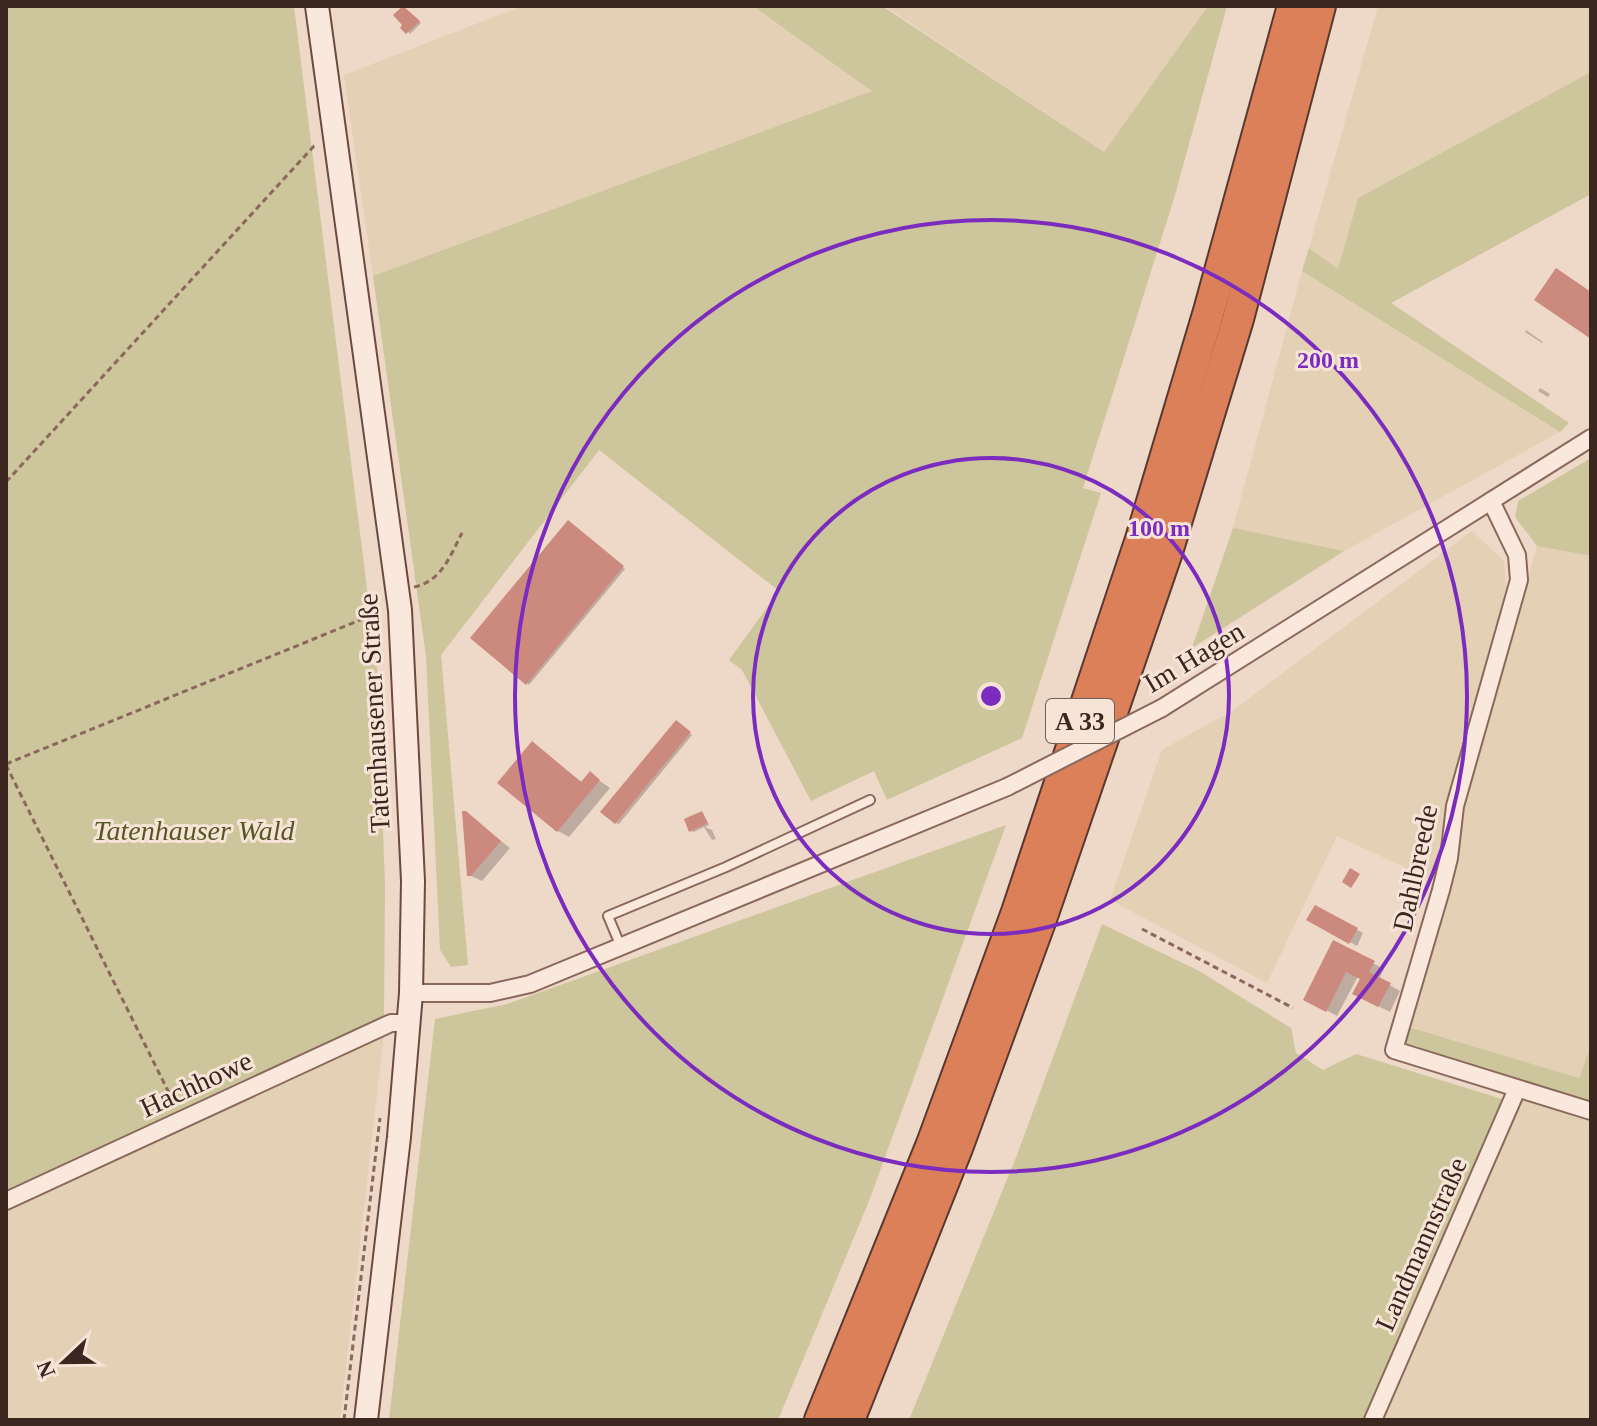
<svg xmlns="http://www.w3.org/2000/svg" width="1597" height="1426" font-family="Georgia,serif">
<rect width="100%" height="100%" fill="#eed8c8"/>
<g fill="#e4d0b5">
<path d="M522,6H753L873,91L373,276L344,75Z"/>
<path d="M885,6H1208L1104,152Z"/>
<path d="M1378,6H1585L1591,11V72L1358,198L1338,269L1309,248Z"/>
<path d="M1302,271L1560,432L1344,551L1233,528Z"/>
<path d="M1472,531L1504,561L1506,588L1447,806L1437,882L1337,836L1267,983L1110,900L1162,750L1232,711Z"/>
<path d="M1537,546L1591,556V1045L1579,1078L1408,1026L1461,806Z"/>
<path d="M384,1032L340,1420H6V1210Z"/>
<path d="M1520,1098L1591,1119V1420H1380Z"/>
</g>
<g fill="#cdc59b">
<path d="M6,6H294L377,669L385,885L384,1018L6,1190Z"/>
<path d="M753,6H882L1104,152L1208,6H1227L1175,195L1083,488L1101,493L1022,738L887,800L874,771L811,801L742,670L729,660L779,591L599,450L441,655L468,965L451,967L440,950L426,656L373,276L872,91Z"/>
<path d="M1591,72V194L1391,303L1569,423L1560,432L1302,271L1309,248L1338,269L1358,198Z"/>
<path d="M1591,458V556L1537,546L1515,517L1518,501Z"/>
<path d="M1233,528L1344,551L1192,648Z"/>
<path d="M1006,825L869,1201L778,1420H389L435,1019L507,1004Z"/>
<path d="M1102,924L1199,971L1291,1028L1296,1053L1323,1070L1356,1054L1502,1099L1364,1420H909L1017,1155Z"/>
<path d="M1409,1027L1579,1078L1591,1045V1104L1406,1043Z"/>
</g>
<g fill="#0003">
<path d="M404,7L421,23L410,34L396,16Z"/>
<path d="M1526,330L1543,342L1542,343L1525,332Z"/>
<path d="M1540,388L1550,394L1548,397L1538,391Z"/>
<path d="M571,524L625,569L529,685L527,683Z"/>
<path d="M677,723L692,735L619,824L616,823Z"/>
<path d="M532,744L583,783L590,774L610,788L569,837L558,831Z"/>
<path d="M465,813L510,848L482,881L469,875Z"/>
<path d="M702,813L709,825L705,827L712,830L716,839L712,840L704,827L694,832L691,831Z"/>
<path d="M1315,907L1363,933L1357,946L1309,920Z"/>
<path d="M1334,943L1384,969L1379,979L1400,991L1390,1012L1366,1000L1362,979L1358,976L1337,1016L1306,999Z"/>
</g>
<g fill="#cc897e">
<path d="M403,6L420,21L406,34L400,28L402,25L393,15Z"/>
<path d="M1556,268L1591,292V339L1534,300Z"/>
<path d="M568,520L624,566L526,685L470,638Z"/>
<path d="M676,720L691,732L615,824L600,812Z"/>
<path d="M532,741L581,782L590,771L600,780L557,832L497,783Z"/>
<path d="M462,811H466L501,841L471,876H467Z"/>
<path d="M702,811L708,823L689,832L684,819Z"/>
<path d="M1350,868L1360,874L1351,888L1342,882Z"/>
<path d="M1315,905L1358,928L1349,944L1306,920Z"/>
<path d="M1333,940L1375,961L1369,972L1391,983L1378,1007L1352,994L1360,979L1346,972L1326,1012L1303,1000Z"/>
</g>
<g fill="none" stroke-linecap="round" stroke-linejoin="round">
<defs>
<path id="lane" d="M621,947L608,916L726,867L870,800"/>
<g id="street">
<path d="M1491,501L1517,555L1519,580L1455,806L1449,858L1441,890L1394,1050L1591,1111"/>
<path d="M1162,708L1591,438"/>
<path d="M411,993H490L530,984L1007,787"/>
<path d="M6,1201L391,1023H409"/>
<path d="M1373,1420L1517,1089"/>
</g>
<path id="secondary" d="M317,6L400,610L413,881L411,993L399,1137L366,1420"/>
<g id="highway">
<path d="M820,1420L932,1144L1017,912L1141,539L1209,311L1293,6"/>
<path d="M849,1420L957,1148L1041,919L1167,552L1238,319L1320,6"/>
</g>
</defs>
<use href="#lane" stroke="#8a685c" stroke-width="12"/>
<use href="#street" stroke="#8a685c" stroke-width="20"/>
<use href="#secondary" stroke="#6c4a40" stroke-width="26"/>
<use href="#highway" stroke="#593830" stroke-width="34"/>
<g stroke="#8a685c" stroke-width="3" stroke-dasharray="6 4" stroke-linecap="butt">
<path d="M6,482L314,146L318,145"/>
<path d="M414,587C442,581 450,556 462,533"/>
<path d="M6,764L380,612"/>
<path d="M6,765L175,1105"/>
<path d="M1142,929L1293,1008"/>
<path d="M344,1420L380,1118"/>
</g>
<use href="#lane" stroke="#f9e8db" stroke-width="8"/>
<use href="#street" stroke="#f9e8db" stroke-width="16"/>
<use href="#secondary" stroke="#f9e8db" stroke-width="22"/>
<use href="#highway" stroke="#dc805a" stroke-width="30"/>
<defs>
<path id="street-bridge" d="M1007,787L1162,708"/>
</defs>
<use href="#street-bridge" stroke="#8a685c" stroke-width="20" stroke-linecap="butt"/>
<use href="#street-bridge" stroke="#f9e8db" stroke-width="16"/>
</g>
<g fill="none" stroke="#7b2cbf" stroke-width="4">
<circle cx="991" cy="696" r="238"/>
<circle cx="991" cy="696" r="476"/>
</g>
<g text-anchor="middle" dominant-baseline="central" stroke-width="6" stroke-linejoin="round" paint-order="stroke">
<rect fill="#f6e5d7" stroke="#735f57" stroke-width="2" x="1046" y="699" width="68" height="44" rx="6"/>
<g font-size="26" font-weight="bold" fill="#3b2620">
<text x="1080" y="721">A 33</text>
</g>
<g font-size="28" fill="#3b2620" stroke="#f6e5d7">
<text transform="translate(1194 657) rotate(-31)">Im Hagen</text>
<text transform="translate(374 713) rotate(-93)">Tatenhausener Straße</text>
<text transform="translate(1415 868) rotate(-78)">Dahlbreede</text>
<text transform="translate(196 1084) rotate(-25)">Hachhowe</text>
<text transform="translate(1421 1244) rotate(-66)">Landmannstraße</text>
</g>
<g font-size="28" font-style="italic" fill="#575627" stroke="#f6e5d7">
<text x="194" y="830">Tatenhauser Wald</text>
</g>
</g>
<circle cx="991" cy="696" r="12" fill="#7b2cbf" stroke="#f6e5d7" stroke-width="4"/>
<g font-size="24" text-anchor="middle" font-weight="bold" fill="#7b2cbf" stroke="#f6e5d7" stroke-width="6" stroke-linejoin="round" paint-order="stroke">
<text x="1328" y="368">200 m</text>
<text x="1159" y="536">100 m</text>
</g>
<rect width="1597" height="1426" fill="none" stroke="#3b2620" stroke-width="16"/>
<g transform="translate(64 1362) rotate(248)" stroke="#f6e5d7" stroke-width="6" paint-order="stroke">
<path d="M0-6L14 30L0 20L-14 30Z" fill="#3b2620"/>
<text y="-12" font-size="22" font-weight="bold" text-anchor="middle" fill="#3b2620">N</text>
</g>
</svg>
